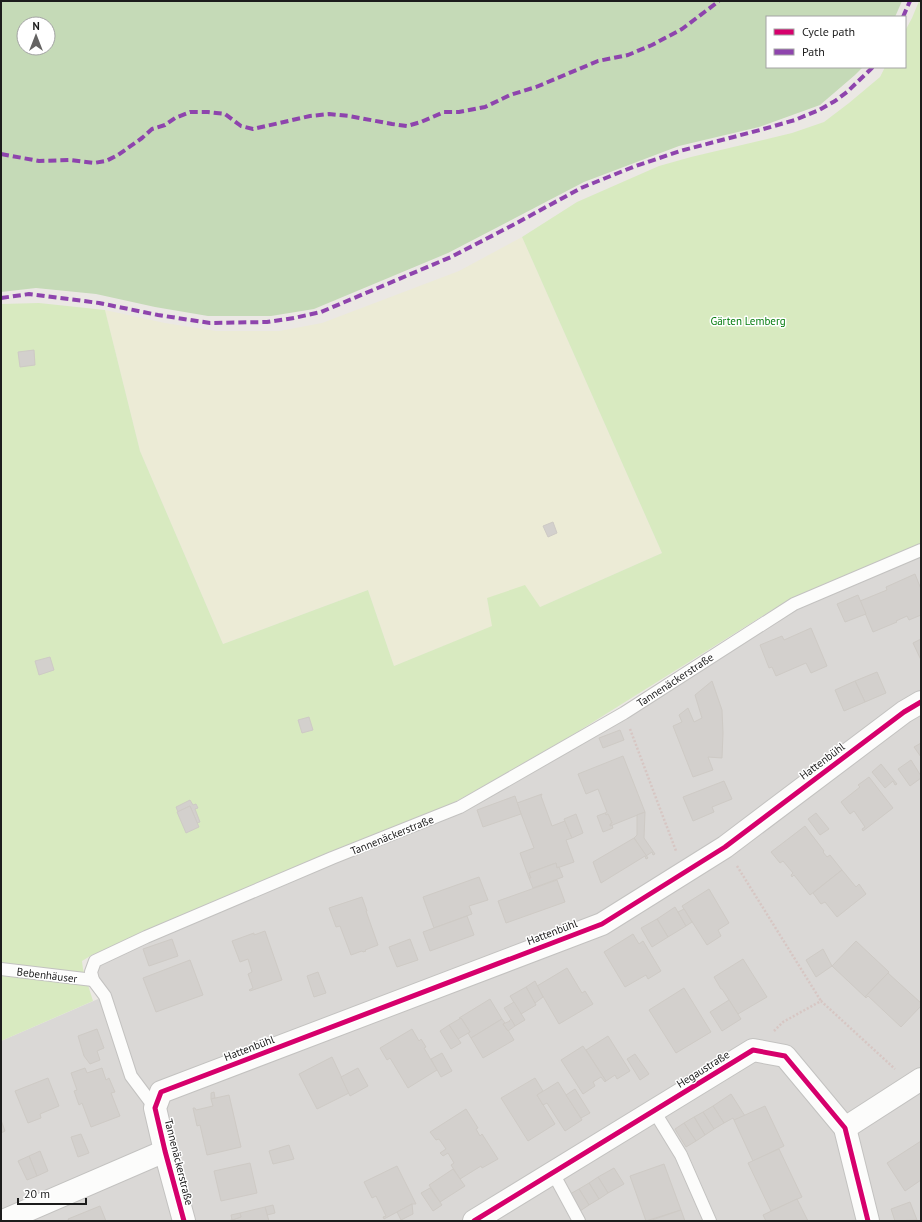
<svg xmlns="http://www.w3.org/2000/svg" width="922" height="1222" font-family="'PT Sans',sans-serif">
<rect width="100%" height="100%" fill="#ebe8e4"/>
<path fill="#dad8d6" d="M921,550V1221H1V1041L105,996L93,980L95,961L460,807L794,604Z"/>
<path fill="#ecebd6" d="M522,237L662,553L540,607L487,599L493,626L394,666L368,590L223,644L140,451L105,310L165,323L216,331H279L322,323L459,271Z"/>
<path fill="#d8eac0" d="M919,1H921V544L824,584L772,610L574,734L475,791L429,816L345,849L92,955L82,961L83,969L93,1001L1,1041V304L39,303L105,310L140,451L223,644L368,590L394,666L492,626L487,598L525,585L540,607L662,553L522,237L577,202L659,166L691,157L792,133L824,122L849,103L880,77L885,67H905V31L912,18Z"/>
<path fill="#c5dab7" fill-rule="evenodd" d="M1,1H902L895,17H767V67H863L855,75L820,105L759,127L679,146L584,182L448,253L314,309L271,316H208L155,307L96,294L36,288L1,292ZM24,24H48V48H24Z"/>
<g fill="#d3d0cd" stroke="#cecac5">
<path d="M34,350L35,365L20,367L18,352Z"/>
<path d="M553,522L557,533L548,537L543,526Z"/>
<path d="M915,574L921,589V615L909,620L907,616L896,621L897,622L873,632L860,601L887,590L886,587Z"/>
<path d="M858,595L866,614L845,622L837,604Z"/>
<path d="M811,628L827,666L811,673L806,663L776,676L772,667L769,668L760,645L782,636L784,640Z"/>
<path d="M921,639V660L913,643Z"/>
<path d="M50,657L54,670L39,675L35,661Z"/>
<path d="M877,672L886,693L865,702L855,681Z"/>
<path d="M712,681L722,710L723,733L722,758L708,757L713,770L693,777L673,726L682,722L679,715L688,708L694,722L702,718L695,695Z"/>
<path d="M855,681L865,702L844,711L835,690Z"/>
<path d="M309,717L313,730L302,733L298,720Z"/>
<path d="M620,730L624,740L603,748L599,738Z"/>
<path d="M921,743V757L914,747Z"/>
<path d="M623,756L645,812L610,826V824L612,823L608,814L606,815L605,813L607,812L598,789L586,794L578,774Z"/>
<path d="M911,760L921,776V778L910,786L898,769Z"/>
<path d="M881,764L897,784L895,785L893,781L885,788L872,772Z"/>
<path d="M869,777L893,808L863,831L862,829L865,827L854,811L850,814L841,802L860,787L858,785Z"/>
<path d="M724,781L732,799L712,807L714,812L693,821L683,797Z"/>
<path d="M542,794L541,796L552,826L565,821L572,838L566,840L574,862L557,868L556,863L529,873L531,878H529L520,853L534,848L517,803Z"/>
<path d="M515,796L521,814L483,827L477,810Z"/>
<path d="M190,800L193,805L196,804L198,808L195,809L200,822L197,823L190,806L178,812L176,807Z"/>
<path d="M190,806L199,827L186,833L177,812Z"/>
<path d="M645,812L644,838L655,854L653,855L652,852L646,856L634,838L637,835V815Z"/>
<path d="M605,813L606,815L608,814L612,823L610,824V826L612,825L613,828L603,832L597,816Z"/>
<path d="M816,813L829,829L820,835L808,819Z"/>
<path d="M576,814L583,833L572,838L564,819Z"/>
<path d="M805,826L824,851L823,852L827,857L830,855L842,870L810,895L794,875L792,877L791,875L793,873L783,861L780,863L771,852Z"/>
<path d="M634,838L648,858L646,859L645,856L601,883L593,862Z"/>
<path d="M556,863L557,868L559,867L563,877L533,888L529,878H531L529,873Z"/>
<path d="M842,870L856,887L859,884L866,894L837,917L825,902L821,904L813,893Z"/>
<path d="M479,877L488,900L469,906L472,914L434,928L423,897Z"/>
<path d="M557,880L565,902L506,923L498,901Z"/>
<path d="M709,889L729,923L718,930L721,936L707,945L682,906Z"/>
<path d="M362,897L367,911H366L378,945L365,950L366,951L363,952L362,951L351,955L340,926L336,927L329,908Z"/>
<path d="M675,907L686,926L668,937L657,919Z"/>
<path d="M684,909L692,922L686,926L678,912Z"/>
<path d="M467,916L474,935L430,951L423,932Z"/>
<path d="M657,919L668,937L652,947L641,928Z"/>
<path d="M265,931L282,980L250,991L249,990L253,988L248,974L252,972L248,959L240,962L232,941L254,933V935Z"/>
<path d="M633,934L639,944L643,941L661,971L648,979L646,975L625,987L604,952Z"/>
<path d="M172,939L178,956L149,966L143,949Z"/>
<path d="M410,939L418,960L397,967L389,947Z"/>
<path d="M856,941L889,972L865,997L832,966Z"/>
<path d="M823,949L832,966L816,977L806,960Z"/>
<path d="M743,959L767,997L738,1014L722,989H721L714,977Z"/>
<path d="M190,960L203,995L156,1012L143,978Z"/>
<path d="M567,968L582,993L585,991L593,1004L559,1024L537,986Z"/>
<path d="M318,972L326,993L314,997L307,976Z"/>
<path d="M888,973L921,1003V1006L901,1027L868,996L866,998L865,997Z"/>
<path d="M535,981L543,997L535,1003L526,987Z"/>
<path d="M526,987L536,1005L521,1014L510,996Z"/>
<path d="M684,988L711,1032L676,1053L649,1010Z"/>
<path d="M490,999L502,1019L471,1038L468,1033L470,1032L461,1018L460,1019L459,1018Z"/>
<path d="M729,1000L741,1019L722,1031L710,1012Z"/>
<path d="M514,1002L525,1020L515,1026L504,1008Z"/>
<path d="M461,1018L470,1032L458,1039L449,1025Z"/>
<path d="M502,1019L505,1023L503,1024L508,1031V1030L514,1040L483,1058L471,1038Z"/>
<path d="M511,1019L515,1026L508,1031L503,1024L510,1021H509Z"/>
<path d="M449,1025L461,1043L451,1049L440,1031Z"/>
<path d="M97,1029L104,1048L97,1051L100,1060L90,1064L84,1056L78,1036Z"/>
<path d="M412,1029L419,1041L421,1039L426,1047L424,1048L437,1070L408,1088L390,1058L387,1060L380,1048Z"/>
<path d="M608,1036L630,1071L617,1079L615,1075L606,1081L586,1050Z"/>
<path d="M583,1046L606,1081L605,1082L601,1077L593,1082L595,1086L583,1094L561,1060Z"/>
<path d="M442,1053L452,1071L441,1077L431,1059Z"/>
<path d="M635,1054L649,1074L640,1080L627,1059Z"/>
<path d="M332,1057L349,1093L317,1109L299,1074Z"/>
<path d="M85,1068L87,1073L102,1068L106,1080L109,1078L115,1092L111,1093L120,1116L91,1127L82,1103L79,1105L74,1091L77,1090L71,1073Z"/>
<path d="M358,1068L368,1086L350,1096L341,1077Z"/>
<path d="M48,1078L59,1106L40,1114L41,1118L28,1123L15,1091Z"/>
<path d="M535,1078L543,1091L537,1095L555,1124L528,1141L501,1098Z"/>
<path d="M558,1082L582,1120L565,1131L547,1103L543,1105L537,1095Z"/>
<path d="M575,1089L590,1113L581,1118L566,1095Z"/>
<path d="M214,1092L215,1098L211,1099V1093Z"/>
<path d="M731,1094L745,1116L734,1120L733,1118L724,1123L713,1106Z"/>
<path d="M229,1095L241,1147L207,1155L200,1125L197,1126L193,1108H195L196,1110L213,1106L211,1099Z"/>
<path d="M713,1106L724,1123L714,1129L703,1112Z"/>
<path d="M765,1106L784,1146L753,1161L734,1120Z"/>
<path d="M466,1109L478,1128L476,1129L480,1136L482,1134L498,1159L482,1168L481,1166L460,1179L451,1165L454,1163L448,1153L443,1156L440,1153L446,1149L439,1139L436,1140L430,1132Z"/>
<path d="M703,1112L714,1129L705,1135L694,1117Z"/>
<path d="M694,1117L705,1135L696,1141L684,1123Z"/>
<path d="M1,1120L5,1131L1,1133Z"/>
<path d="M684,1123L696,1141L686,1147L675,1129Z"/>
<path d="M81,1134L89,1153L78,1157L71,1137Z"/>
<path d="M921,1141V1180L905,1191L887,1163Z"/>
<path d="M289,1145L294,1159L273,1164L269,1151Z"/>
<path d="M779,1149L802,1197L771,1211L748,1163Z"/>
<path d="M40,1151L48,1171L37,1176L29,1156Z"/>
<path d="M29,1156L37,1176L27,1180L18,1161Z"/>
<path d="M250,1163L257,1193L221,1201L214,1171Z"/>
<path d="M664,1164L681,1210L646,1221L630,1176Z"/>
<path d="M397,1166L416,1204H412L384,1219L383,1217L386,1216L376,1196L372,1198L364,1182Z"/>
<path d="M614,1168L624,1184L608,1193L598,1177Z"/>
<path d="M453,1169L465,1186L440,1202L429,1185Z"/>
<path d="M598,1177L608,1193L599,1199L589,1183Z"/>
<path d="M589,1183L599,1199L589,1205L579,1189Z"/>
<path d="M430,1188L442,1205L433,1211L421,1193Z"/>
<path d="M579,1189L589,1205L580,1211L570,1194Z"/>
<path d="M797,1199L808,1221H766L763,1215Z"/>
<path d="M910,1202L917,1220L895,1221L891,1209Z"/>
<path d="M412,1204L413,1214L401,1220L397,1212Z"/>
<path d="M273,1205L275,1213L267,1215L265,1207Z"/>
<path d="M100,1206L106,1221H69L68,1219Z"/>
<path d="M265,1207L269,1221H228L241,1217L240,1213Z"/>
<path d="M681,1210L685,1221H649Z"/>
<path d="M240,1213L241,1217L232,1220L231,1215Z"/>
</g>
<g fill="none" stroke-linecap="round" stroke-linejoin="round">
<defs>
<g id="service">
<path d="M1,969L93,980"/>
<path d="M155,1108L131,1076L105,996L93,980L91,972L95,961L146,937L332,858L460,807L624,713L794,604L921,550"/>
<path d="M654,1111L681,1155L710,1221"/>
<path d="M553,1173L579,1221"/>
</g>
<g id="minor">
<path d="M845,1128L921,1079"/>
<path d="M3,1221L165,1151"/>
<path d="M184,1221L165,1151L155,1108L161,1092L602,924L725,847L904,712L921,702"/>
<path d="M474,1221L753,1050L785,1056L845,1128L868,1221"/>
</g>
</defs>
<use href="#service" stroke="#c3c2c0" stroke-width="14"/>
<use href="#minor" stroke="#c3c2c0" stroke-width="24"/>
<g stroke="#d7c6c3" stroke-width="2.5" stroke-dasharray="2 2" stroke-linecap="butt">
<path d="M630,729L676,851"/>
<path d="M737,866L821,1001"/>
<path d="M774,1031L783,1022L821,1001L895,1069"/>
</g>
<use href="#service" stroke="#fcfcfb" stroke-width="12"/>
<use href="#minor" stroke="#fcfcfb" stroke-width="22"/>
<g stroke="#8e44ad" stroke-width="4" stroke-dasharray="8 4" stroke-linecap="butt">
<path d="M903,17L910,1"/>
<path d="M1,154L39,161L70,160L94,163L106,161L118,155L142,138L152,129L165,125L175,118L190,112H208L225,114L241,126L253,129L310,116L329,114L349,116L392,124L407,126L421,122L444,112H459L485,107L510,95L536,87L598,61L628,55L652,45L682,29L719,1"/>
<path d="M1,298L29,294L99,303L158,315L210,323L267,322L294,318L321,312L451,257L513,225L581,188L633,167L680,151L760,130L795,120L819,110L835,101L847,92L873,67"/>
</g>
<defs>
<g id="cycleway">
<path d="M184,1221L165,1151L155,1108L161,1092L602,924L725,847L904,712L921,702"/>
<path d="M474,1221L753,1050L785,1056L845,1128L868,1221"/>
</g>
</defs>
<use href="#cycleway" stroke="#fff" stroke-width="8"/>
<use href="#cycleway" stroke="#d6006c" stroke-width="5"/>
</g>
<g text-anchor="middle" dominant-baseline="central" stroke-width="3" stroke-linejoin="round" paint-order="stroke">
<g font-size="11" fill="#067d0f" stroke="#fff">
<text x="748" y="321">Gärten Lemberg</text>
</g>
<g font-size="11" fill="#1c1c1c" stroke="#fff">
<text transform="translate(675 680) rotate(-33)">Tannenäckerstraße</text>
<text transform="translate(822 761) rotate(-37)">Hattenbühl</text>
<text transform="translate(392 835) rotate(-22)">Tannenäckerstraße</text>
<text transform="translate(552 932) rotate(-21)">Hattenbühl</text>
<text transform="translate(47 975) rotate(7)">Bebenhäuser</text>
<text transform="translate(249 1048) rotate(-21)">Hattenbühl</text>
<text transform="translate(703 1069) rotate(-32)">Hegaustraße</text>
<text transform="translate(179 1162) rotate(76)">Tannenäckerstraße</text>
</g>
</g>
<rect width="922" height="1222" fill="none" stroke="#1c1c1c" stroke-width="4"/>
<rect x="766" y="16" width="140" height="52" fill="#ffffff" stroke="#a4a4a4"/>
<rect x="774" y="29" width="20" height="6" fill="#d6006c" stroke="#a4a4a4"/>
<text x="802" y="36" font-size="12" fill="#1c1c1c">Cycle path</text>
<rect x="774" y="49" width="20" height="6" fill="#8e44ad" stroke="#a4a4a4"/>
<text x="802" y="56" font-size="12" fill="#1c1c1c">Path</text>
<g transform="translate(36 36)"><circle r="19" fill="#ffffff" stroke="#a4a4a4"/>
<path d="M0-3L7 15L0 10L-7 15Z" fill="#646362"/>
<text y="-6" font-size="11" font-weight="bold" text-anchor="middle" fill="#1c1c1c">N</text>
</g>
<path d="M18 1198v6h68v-6" fill="none" stroke="#1c1c1c" stroke-width="2"/>
<text x="24" y="1198" font-size="12" fill="#1c1c1c" stroke="#ffffff" stroke-width="3" paint-order="stroke">20 m</text>
</svg>
